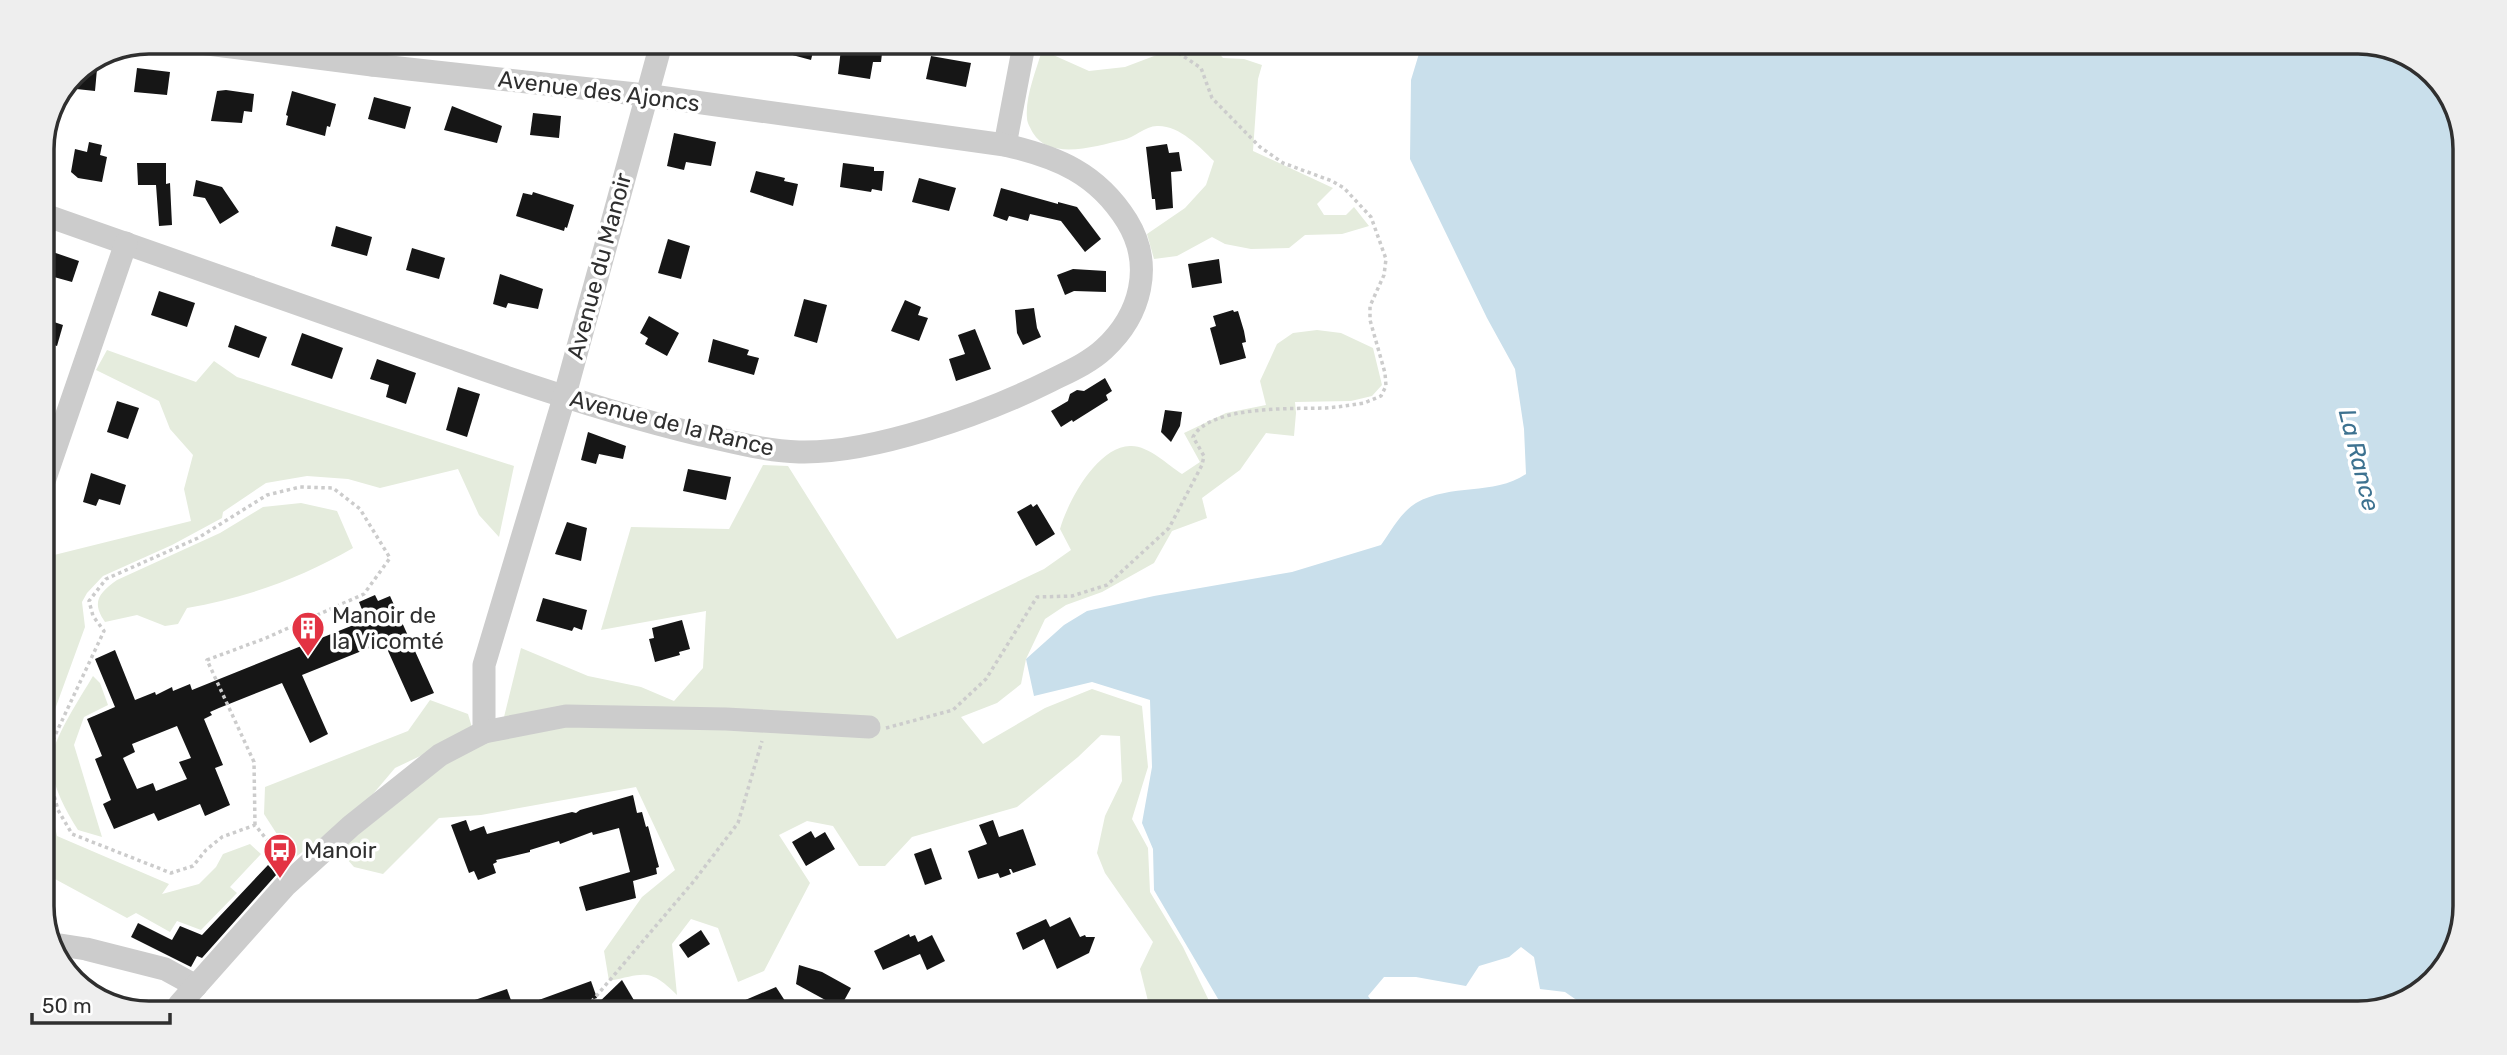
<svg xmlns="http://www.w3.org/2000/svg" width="2507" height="1055" font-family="Rubik,sans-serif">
<rect width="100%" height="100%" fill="#fff"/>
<g fill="#e5ecdd">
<path d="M1166,46H1213L1223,58L1244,59L1262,65L1258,79L1253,151L1333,188L1317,204L1324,215H1346L1354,207L1369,226L1342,234L1305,235L1289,248L1251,249L1225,244L1212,237L1177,256L1154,259L1147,234L1185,208L1206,185L1214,161C1200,147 1179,125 1157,126C1145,126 1134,138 1123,140C1096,146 1050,161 1033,133C1031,129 1027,123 1027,118C1025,97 1036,71 1042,50L1089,71L1125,67L1162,53Z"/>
<path d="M1317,330L1341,333L1373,348L1382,385L1372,396L1351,401L1295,402L1296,413L1294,436L1266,433L1240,470L1202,498L1207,518L1172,531L1154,563L1102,592L1066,605L1045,619L1026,659L1021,684L997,703L961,717L983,744L1045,708L1092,689L1142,706L1148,767L1132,819L1148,848L1150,892L1183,947L1213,1009H1150L1140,969L1153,942L1105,873L1097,853L1105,816L1122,781L1120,736L1101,735L1078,757L1017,807L912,837L885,866H859L833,826L807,821L779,835L810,883L764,971L738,982L718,928L691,919L672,944L677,995C650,968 646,973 609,981L604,951L642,897L675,870L636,787L481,815L439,818L383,874L354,867L339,850L504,717L521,648L588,676L641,687L674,701L703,668L706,611L601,630L631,527L729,529L763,465L788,466L897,639L1044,569L1071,550L1060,529C1068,501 1097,447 1130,446C1148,445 1168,465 1182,474L1200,462L1184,433L1226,413L1266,405L1260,381L1277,344L1293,333Z"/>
<path d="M107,350L196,382L214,361L237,377L514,466L499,537L479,515L458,469L380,488L348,479L307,476L266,483L223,512L222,518L172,545L103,576L87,593L82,602L85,627L42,745V558L191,521L184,489L193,455L170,429L159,401L96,370Z"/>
<path d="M301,503L337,511L353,548C301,578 246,598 187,608L178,624L165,626L137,615L105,622C91,602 99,593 117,580L220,533L263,507Z"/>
<path d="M93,676L100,683L108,705L84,717L74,745L102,837L78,830C66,811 53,787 51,765C49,744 82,695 93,676Z"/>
<path d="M430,700L468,714L473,731L395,768L362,807L293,859L264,814L265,787L408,731Z"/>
<path d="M42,779L45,780L57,836L169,884L162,894L199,884L216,867L223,854L250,844L261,854L230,887L237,893L201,930L177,921L170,932L136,913L127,918L42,872Z"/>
</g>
<path fill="#c9dfeb" d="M1421,47L2399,50L2447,89L2465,142L2457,947L2418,995L2358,1013L1615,1010L1607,1005L1578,1001L1565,992L1540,989L1534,957L1521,947L1509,957L1479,966L1466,986L1416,977H1384L1368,996L1378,1010L1224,1009L1154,890L1153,849L1142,823L1152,767L1150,700L1092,682L1034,696L1026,659L1064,625L1087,611L1154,596L1292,572L1381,545C1391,531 1401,512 1416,503C1451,483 1493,496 1526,474L1524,429L1515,369L1487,318L1410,159L1411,80Z"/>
<g fill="#161616" fill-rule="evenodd">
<path d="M771,44H815L811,60L770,49Z"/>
<path d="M865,45H883L881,62H873L870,79L838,74L841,49L864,51Z"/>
<path d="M931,56L971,63L966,87L926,79Z"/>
<path d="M86,68L97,69L95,91L67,88L74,73Z"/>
<path d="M137,68L170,72L167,95L134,92Z"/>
<path d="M226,90L254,94L252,112L244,111L242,123L211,121L217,91Z"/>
<path d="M292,91L336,104L330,127L327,126L325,136L286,125L288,116L286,115Z"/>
<path d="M374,97L411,107L405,129L368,119Z"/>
<path d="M452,106L502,126L497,143L444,130Z"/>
<path d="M533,113L561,116L559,138L530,135Z"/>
<path d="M674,133L716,142L711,166L686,162L684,170L667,166Z"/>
<path d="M89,142L102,145L100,155L107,157L102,182L78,178L71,172L75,149L87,152Z"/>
<path d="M1167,144L1169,153L1179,152L1182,171L1171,172L1173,208L1156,210L1155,199H1152L1146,147Z"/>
<path d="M137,163H166V184L170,183L172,225L159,226L156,185H138Z"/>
<path d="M843,163L874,167V171H884L882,191L872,189L871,192L840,187Z"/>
<path d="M756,171L785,178L784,181L798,184L793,206L750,192Z"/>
<path d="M919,178L956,188L949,211L912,202Z"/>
<path d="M196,180L222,187L239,212L220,224L205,198L193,196Z"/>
<path d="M1001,188L1058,204V202L1077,207L1101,239L1085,252L1061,221L1030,214L1028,221L1009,216L1007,221L993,216Z"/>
<path d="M533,192L574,205L567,228L565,227L564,231L516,216L523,193L532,195Z"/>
<path d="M336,226L372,237L367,256L331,246Z"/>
<path d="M668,239L690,246L681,279L658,273Z"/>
<path d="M412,248L445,258L439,279L406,270Z"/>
<path d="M47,250L79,261L72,282L54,277L46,305L42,304V264Z"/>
<path d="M1219,259L1222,283L1192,288L1188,264Z"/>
<path d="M1073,269L1106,271V292L1074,291L1065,295L1057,275Z"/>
<path d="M500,274L543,289L538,309L508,303L506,308L493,304Z"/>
<path d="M159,291L195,303L187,327L151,315Z"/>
<path d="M804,299L827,305L817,343L794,336Z"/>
<path d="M905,300L921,307L918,315L928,318L919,341L891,331Z"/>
<path d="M1034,308L1037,328L1041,337L1023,345L1017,333L1015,310Z"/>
<path d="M1233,310L1234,312L1238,311L1244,331L1246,342L1242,343L1246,358L1220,365L1210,328L1216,326L1213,316Z"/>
<path d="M649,316L679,333L667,356L645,344L648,338L640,333Z"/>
<path d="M42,318L63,325L57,346L42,341Z"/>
<path d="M235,325L267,337L259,358L228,347Z"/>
<path d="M975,329L991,369L956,381L949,359L965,354L958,335Z"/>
<path d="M302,333L343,348L332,379L291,365Z"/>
<path d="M713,339L749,350L747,355L759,358L754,375L708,362Z"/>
<path d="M377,359L416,373L406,404L386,397L389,385L370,379Z"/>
<path d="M1105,378L1112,391L1106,395L1108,400L1073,422L1072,420L1061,427L1051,411L1068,401L1070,394L1077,390L1084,391Z"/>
<path d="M458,387L480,394L467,437L446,430Z"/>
<path d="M117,401L139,408L128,439L107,432Z"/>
<path d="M1165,410L1182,412L1180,426L1171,442L1161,432Z"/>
<path d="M588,432L626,446L623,459L599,454L596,464L581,460Z"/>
<path d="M688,469L731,477L726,500L683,491Z"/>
<path d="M91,473L126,485L120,505L99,499L96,506L83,502Z"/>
<path d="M1031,504L1033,507L1037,504L1055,534L1036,546L1017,512Z"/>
<path d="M567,522L587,528L581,561L555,554Z"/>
<path d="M375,595L378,601L390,596L434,693L411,702L384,642L302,675L328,734L310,743L282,683L219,708L210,712L212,715L204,719L223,765L215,768L230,805L205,816L200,804L158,821L154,813L114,829L103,804L111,800L95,759L102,756L87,719L115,707L95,659L115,650L135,700L155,692L156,695L172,687L173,691L190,684L192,690L366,620L359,602ZM177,726L191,758L179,762L187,779L156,791L153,783L137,789L123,758L135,752L132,744Z"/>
<path d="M543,598L587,610L582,630L574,627L572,631L536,621Z"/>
<path d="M682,620L690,649L679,652L680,655L655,662L649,639L654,638L652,628Z"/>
<path d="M633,795L637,813L642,812L646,827L648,826L659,867L656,868L657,874L633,881L636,898L586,911L579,887L630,872L619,828L593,835L592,832L560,844L559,841L530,850V852L496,860L497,862L493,864L496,873L478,880L474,871L469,873L451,825L466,820L470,831L484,826L487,834L572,812L576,813L580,810Z"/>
<path d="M993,820L999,837L1023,829L1036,865L1013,873L1011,869H1009L1011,874L1000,878L998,873L978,879L968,851L987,844L979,825Z"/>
<path d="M811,831L815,838L825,832L835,849L806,866L792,842Z"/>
<path d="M931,848L942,879L925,885L914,854Z"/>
<path d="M268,865L277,874L202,958L197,956L191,967L131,937L138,923L172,940L180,926L202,935Z"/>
<path d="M1070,917L1080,937L1085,935L1086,937H1095L1089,953L1057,969L1044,939L1023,950L1016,933L1046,919L1050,927Z"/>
<path d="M701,930L710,944L688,958L679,945Z"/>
<path d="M909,934L910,937L915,935L918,942L932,935L945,961L927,970L920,954L883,970L874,951Z"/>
<path d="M799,965L822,972L851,988L840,1008L796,984Z"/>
<path d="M622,980L638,1007H594Z"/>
<path d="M591,981L597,998L571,1007L525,1006V1005Z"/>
<path d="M776,987L789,1007H729Z"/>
<path d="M507,989L513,1006H463V1004Z"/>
</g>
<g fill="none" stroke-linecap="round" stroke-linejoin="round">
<g stroke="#ccc" stroke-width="3.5" stroke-dasharray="3.5 3.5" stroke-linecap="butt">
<path d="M886,728L953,710L986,679L1037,597L1072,596L1107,585L1169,528L1202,465L1204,456L1193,437C1210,405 1294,409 1326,408C1339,407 1351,405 1364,403L1381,396L1386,386L1385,373L1370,320V306L1384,275L1386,259L1371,217L1344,188L1332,181L1283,163L1260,147L1212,98L1201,68L1168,46"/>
<path d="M255,825L254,762L207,660L266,638L364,594L390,558L360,509L333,488L300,487L267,495L198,538L106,579L89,601L93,616L104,631L44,759L58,810L72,834L171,873L193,866L206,850L222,837L255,825L284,861"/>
<path d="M587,1007L694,881L738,823L762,741"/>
</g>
<g stroke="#ccc" stroke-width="23">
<path d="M372,65L378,43"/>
<path d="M1005,145L1024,45"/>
<path d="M42,214C181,262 319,311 457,360C538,389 618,415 701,435C734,442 765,451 799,452C872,454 984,414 1050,381C1068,372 1089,363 1104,349C1141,315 1154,265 1127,221C1097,173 1057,157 1005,145L645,95L372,65L192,42"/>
<path d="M42,487L126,243"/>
<path d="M484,732V665L564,398L661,44"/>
<path d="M54,944L86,949L165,969L196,986"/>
<path d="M179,1005L285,886L351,826L440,755L484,732L566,716L726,719L869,727"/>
</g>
</g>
<defs>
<symbol id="building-pin" viewBox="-11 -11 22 30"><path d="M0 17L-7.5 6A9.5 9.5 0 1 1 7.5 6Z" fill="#e33343" stroke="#fff"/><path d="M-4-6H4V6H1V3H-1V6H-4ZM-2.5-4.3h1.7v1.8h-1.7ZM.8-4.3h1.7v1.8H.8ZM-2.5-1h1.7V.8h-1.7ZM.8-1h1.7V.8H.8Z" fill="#fff"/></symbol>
<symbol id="bus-pin" viewBox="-11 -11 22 30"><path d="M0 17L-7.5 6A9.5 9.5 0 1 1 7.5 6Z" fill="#e33343" stroke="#fff"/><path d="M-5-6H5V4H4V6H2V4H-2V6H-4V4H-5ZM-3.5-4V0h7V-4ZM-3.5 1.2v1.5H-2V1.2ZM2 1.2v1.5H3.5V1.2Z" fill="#fff"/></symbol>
</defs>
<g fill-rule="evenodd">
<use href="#building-pin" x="289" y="609" width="38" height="52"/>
<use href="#bus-pin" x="261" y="831" width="38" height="52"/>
</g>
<g text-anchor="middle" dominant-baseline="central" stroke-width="7" stroke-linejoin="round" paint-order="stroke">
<g font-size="23" fill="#2f2f2f" stroke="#fff">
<text transform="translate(599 91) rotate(7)">Avenue des Ajoncs</text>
<text transform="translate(599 266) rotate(-75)">Avenue du Manoir</text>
<text transform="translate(672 423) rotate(14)">Avenue de la Rance</text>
</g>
<g font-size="23" fill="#2f2f2f" stroke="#fff" text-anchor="start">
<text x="332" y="615">Manoir de<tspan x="332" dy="26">la Vicomté</tspan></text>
<text x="304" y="850">Manoir</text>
</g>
<g font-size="24" font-style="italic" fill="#3d7290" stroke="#fff">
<text transform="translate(2359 460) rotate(76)">La Rance</text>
</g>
</g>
<path d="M0 0H2507V1055H0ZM149 54H2358A95 95 0 0 1 2453 149V906A95 95 0 0 1 2358 1001H149A95 95 0 0 1 54 906V149A95 95 0 0 1 149 54Z" fill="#eee" fill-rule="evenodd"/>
<path fill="none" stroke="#2f2f2f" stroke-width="3.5" d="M149 54H2358A95 95 0 0 1 2453 149V906A95 95 0 0 1 2358 1001H149A95 95 0 0 1 54 906V149A95 95 0 0 1 149 54Z"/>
<path d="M32 1013v10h138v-10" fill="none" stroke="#2f2f2f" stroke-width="3.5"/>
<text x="42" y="1013" font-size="21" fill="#2f2f2f" stroke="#ffffff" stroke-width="5" paint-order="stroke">50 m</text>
</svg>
